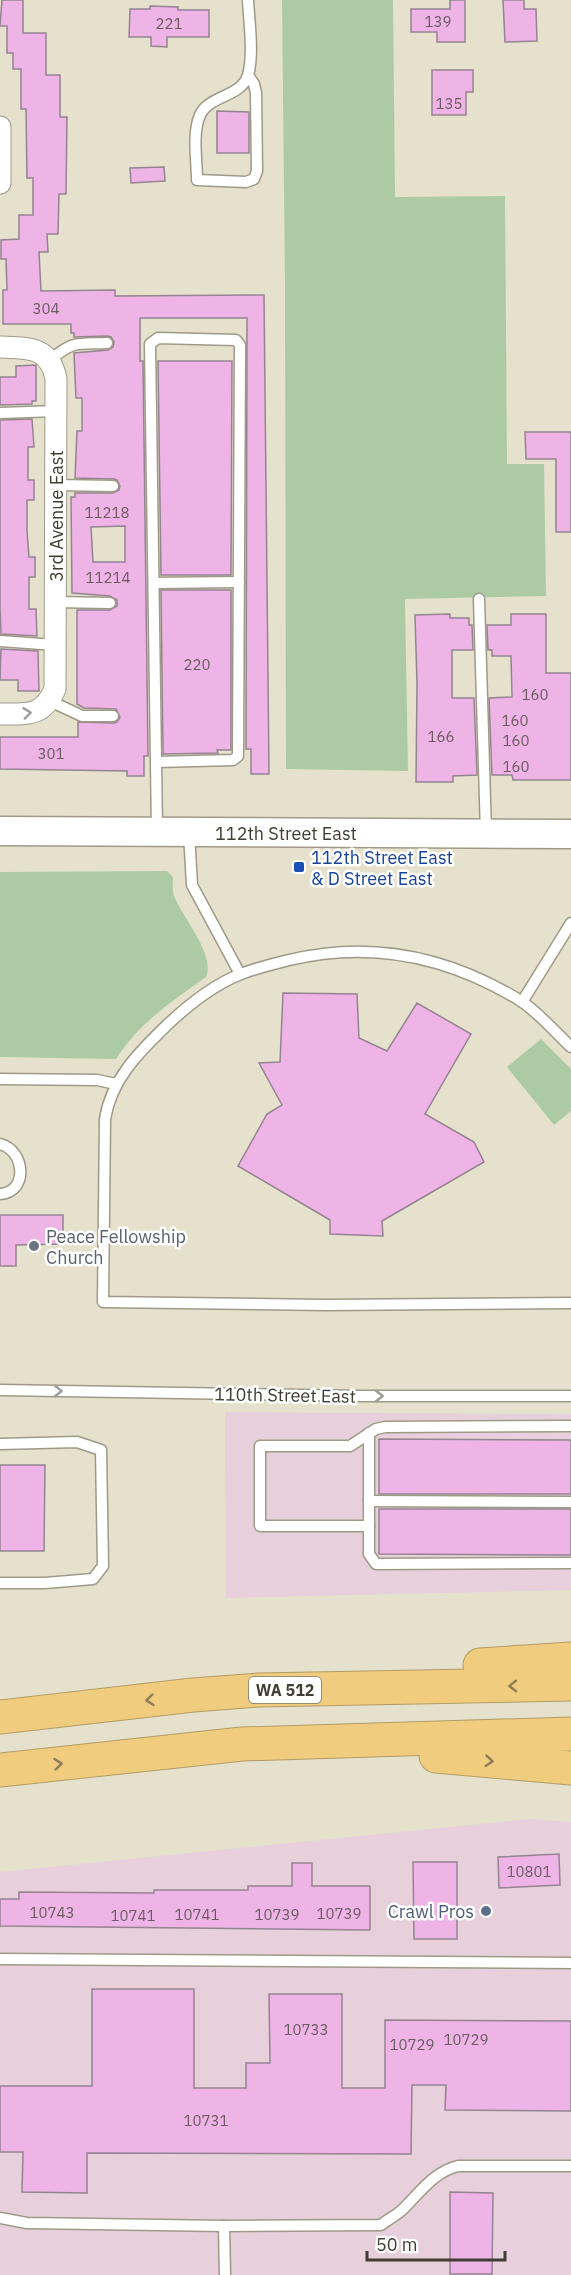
<svg xmlns="http://www.w3.org/2000/svg" width="571" height="2275" font-family="'IBM Plex Sans',sans-serif">
<rect width="100%" height="100%" fill="#e6e1cd"/>
<g fill="#e7d0db">
<path d="M225,1412L571,1414V1590L226,1598Z"/>
<path d="M529,1819L571,1822V2275H0V1872Z"/>
</g>
<g fill="#accba4">
<path d="M282,0H393L395,197L505,196L507,464H544L546,596L405,599L408,771L286,769L285,284Z"/>
<path d="M167,871L173,877C173,883 172,890 174,896C182,917 216,955 206,977C172,1001 139,1023 116,1059L0,1057V872Z"/>
<path d="M541,1039L571,1069V1111L554,1125L507,1067Z"/>
</g>
<g fill="#eeb4e6" stroke="#948391" stroke-width="1.5" fill-rule="evenodd">
<path d="M2,0H23V33H46V75H60V117H67L66,194H59L58,234H47L48,252H39L41,291L115,290V296L264,295L269,774H251V749H246L247,318H140V361H143L148,756H144V776H127V771L0,769V737H78V722L114,723L117,722L120,717L116,709L84,708L77,704V610H110L117,606V600L110,596L72,593L71,497H75V493H113L119,490L120,486L117,480L114,479L75,478L77,431H82V398H76L74,353L108,350L113,347L114,342L111,337L107,336L74,337V333H71V324H3V290H7L6,259H1V240L19,239V215H33V178H27L26,109H21V69H13V53H7V26H0ZM125,526V562H93L91,527Z"/>
<path d="M450,0H465V42H437V32H411V9H450Z"/>
<path d="M503,0H524V9H536L537,41L505,42Z"/>
<path d="M150,6L178,7V10H209V37H167V47L151,46V37H129L130,9H150Z"/>
<path d="M432,70H473V92H466V115H432Z"/>
<path d="M217,111L249,112V153H217Z"/>
<path d="M164,167L165,181L131,183L130,168Z"/>
<path d="M158,361H232L231,575H161Z"/>
<path d="M36,365V401H32V404L0,405V377H16V366Z"/>
<path d="M32,419L34,447H28V480H34V500H27V531L29,557H35V577H29V609H36L37,636L1,634L0,608V420Z"/>
<path d="M525,432H571V532H556V459H526Z"/>
<path d="M161,590H231V750H217L218,753L163,754Z"/>
<path d="M450,614V618H469V625H472L473,650H452V698H474L477,775L453,776V782H416L417,684L415,615Z"/>
<path d="M511,614H546V673H571V780H513L512,775H492L489,698L512,697L511,656H492V650H488L487,625H511Z"/>
<path d="M1,649L38,651L39,691H18V680H0Z"/>
<path d="M283,993L357,994L359,1038L387,1051L417,1003L471,1034L425,1114L474,1142L484,1162L382,1221L383,1236L330,1234V1220L238,1166L267,1114L282,1105L259,1063L280,1062Z"/>
<path d="M0,1215H63V1244L16,1245V1266H0Z"/>
<path d="M379,1439L571,1440V1494H379Z"/>
<path d="M0,1465H45L44,1551H0Z"/>
<path d="M379,1509H571V1555L379,1554Z"/>
<path d="M559,1854L560,1885L499,1888L498,1857Z"/>
<path d="M413,1862H457V1939H414Z"/>
<path d="M292,1863H312V1886H370V1930L0,1926V1899H19V1892L154,1893V1890H248V1886H292Z"/>
<path d="M92,1989H194V2088H246V2063H270L269,1994H342V2088H385V2020L571,2021V2111L445,2110L446,2085H412L411,2154L87,2153V2193L22,2192L23,2152H0V2086H92Z"/>
<path d="M450,2192L493,2193L492,2274H450Z"/>
</g>
<g fill="none" stroke-linecap="round" stroke-linejoin="round">
<defs>
<g id="service">
<path d="M248,75L254,84L256,93L257,171L254,179L246,182L197,180C197,161 192,133 200,115C209,95 242,97 248,75C254,54 249,21 248,0"/>
<path d="M50,360C74,340 77,344 107,343"/>
<path d="M0,413L56,411"/>
<path d="M56,485L113,486"/>
<path d="M154,583L239,582"/>
<path d="M479,599L486,833"/>
<path d="M55,602L110,603"/>
<path d="M0,641L55,645"/>
<path d="M50,701L82,716H113"/>
<path d="M157,832L150,344L158,338L236,340L240,345L238,756L233,760L157,762"/>
<path d="M189,833L192,885L240,974"/>
<path d="M522,1002L571,923"/>
<path d="M571,1047C555,1032 539,1013 521,1001C448,956 372,940 289,960C273,964 256,968 241,974C215,984 186,1007 166,1026C139,1052 111,1080 105,1119L103,1302L326,1305L571,1303"/>
<path d="M0,1079L97,1080L116,1084"/>
<path d="M0,1144C25,1150 29,1192 0,1194"/>
<path d="M0,1390L361,1396H571"/>
<path d="M369,1433V1554L376,1564L571,1563"/>
<path d="M0,1444L77,1442L101,1450L103,1566L93,1579L45,1583H0"/>
<path d="M369,1501L571,1502"/>
<path d="M369,1526H260V1446H350L376,1429L385,1427L571,1426"/>
<path d="M0,1959L571,1963"/>
<path d="M0,2218L27,2223L224,2226L381,2225C387,2220 395,2216 401,2211C419,2194 433,2172 458,2166H571"/>
<path d="M224,2226L225,2275"/>
</g>
<g id="minor">
<path d="M0,127V183"/>
<path d="M0,347C28,348 50,346 56,379L55,689C43,717 27,714 0,714"/>
</g>
<path id="secondary" d="M0,831L571,834"/>
<g id="motorway">
<path d="M480,1665L571,1659"/>
<path d="M0,1717L193,1695L259,1690L571,1684"/>
<path d="M436,1756L571,1768"/>
<path d="M0,1770L242,1744L571,1734"/>
</g>
</defs>
<use href="#service" stroke="#9f9a87" stroke-width="13"/>
<use href="#minor" stroke="#9f9a87" stroke-width="23"/>
<use href="#secondary" stroke="#9f9a87" stroke-width="31"/>
<use href="#motorway" stroke="#b29b64" stroke-width="35"/>
<use href="#service" stroke="#fff" stroke-width="10"/>
<use href="#minor" stroke="#fff" stroke-width="21"/>
<use href="#secondary" stroke="#fff" stroke-width="28"/>
<use href="#motorway" stroke="#f0cd7e" stroke-width="33"/>
</g>
<defs><path id="oneway-chevron" d="M-2-3.5L2.5 0L-2 3.5" fill="none" stroke-width="1.6" stroke-linecap="round" stroke-linejoin="round" transform="scale(1.5)"/></defs>
<g stroke="#9f9e9a">
<use href="#oneway-chevron" transform="translate(27 713) rotate(-7)"/>
<use href="#oneway-chevron" transform="translate(58 1391) rotate(1)"/>
<use href="#oneway-chevron" transform="translate(379 1396)"/>
</g>
<g stroke="#8f7e55">
<use href="#oneway-chevron" transform="translate(513 1686) rotate(179)"/>
<use href="#oneway-chevron" transform="translate(150 1700) rotate(174)"/>
<use href="#oneway-chevron" transform="translate(489 1761) rotate(5)"/>
<use href="#oneway-chevron" transform="translate(58 1764) rotate(-6)"/>
</g>
<rect fill="#1a4fb4" stroke="#fff" stroke-width="2" x="293" y="861" width="12" height="12" rx="3"/>
<circle fill="#6b7280" stroke="#fff" stroke-width="2" cx="34" cy="1246" r="6"/>
<circle fill="#5c6f8a" stroke="#fff" stroke-width="2" cx="486" cy="1911" r="6"/>
<g text-anchor="middle" dominant-baseline="central" stroke-width="5" stroke-linejoin="round" paint-order="stroke">
<g font-size="15" fill="#6b5b60">
<text x="438" y="21">139</text>
<text x="169" y="23">221</text>
<text x="449" y="103">135</text>
<text x="46" y="308">304</text>
<text x="107" y="512">11218</text>
<text x="108" y="577">11214</text>
<text x="197" y="664">220</text>
<text x="535" y="694">160</text>
<text x="515" y="720">160</text>
<text x="441" y="736">166</text>
<text x="516" y="740">160</text>
<text x="51" y="753">301</text>
<text x="516" y="766">160</text>
<text x="529" y="1871">10801</text>
<text x="52" y="1912">10743</text>
<text x="339" y="1913">10739</text>
<text x="197" y="1914">10741</text>
<text x="277" y="1914">10739</text>
<text x="133" y="1915">10741</text>
<text x="306" y="2029">10733</text>
<text x="466" y="2039">10729</text>
<text x="412" y="2044">10729</text>
<text x="206" y="2120">10731</text>
</g>
<rect fill="#fff" stroke="#797771" stroke-width="1.5" x="249" y="1677" width="72" height="26" rx="4.5"/>
<g font-size="16" font-weight="bold" fill="#3f3d34">
<text x="285" y="1690">WA 512</text>
</g>
<g font-size="18" fill="#3f3d34" stroke="#fff">
<text transform="translate(56 516) rotate(-90)">3rd Avenue East</text>
<text x="286" y="833">112th Street East</text>
<text transform="translate(285 1395) rotate(1)">110th Street East</text>
</g>
<g font-size="18" fill="#164399" stroke="#fff" text-anchor="start">
<text x="311" y="857">112th Street East<tspan x="311" dy="21">&amp; D Street East</tspan></text>
</g>
<g font-size="18" fill="#5b616d" stroke="#fff" text-anchor="start">
<text x="46" y="1236">Peace Fellowship<tspan x="46" dy="21">Church</tspan></text>
</g>
<g font-size="18" fill="#4e5e75" stroke="#fff" text-anchor="end">
<text x="474" y="1911">Crawl Pros</text>
</g>
</g>
<path d="M367 2251v9h138v-9" fill="none" stroke="#3f3d34" stroke-width="3"/>
<text x="376" y="2251" font-size="18" fill="#3f3d34" stroke="#ffffff" stroke-width="4.5" paint-order="stroke">50 m</text>
</svg>
